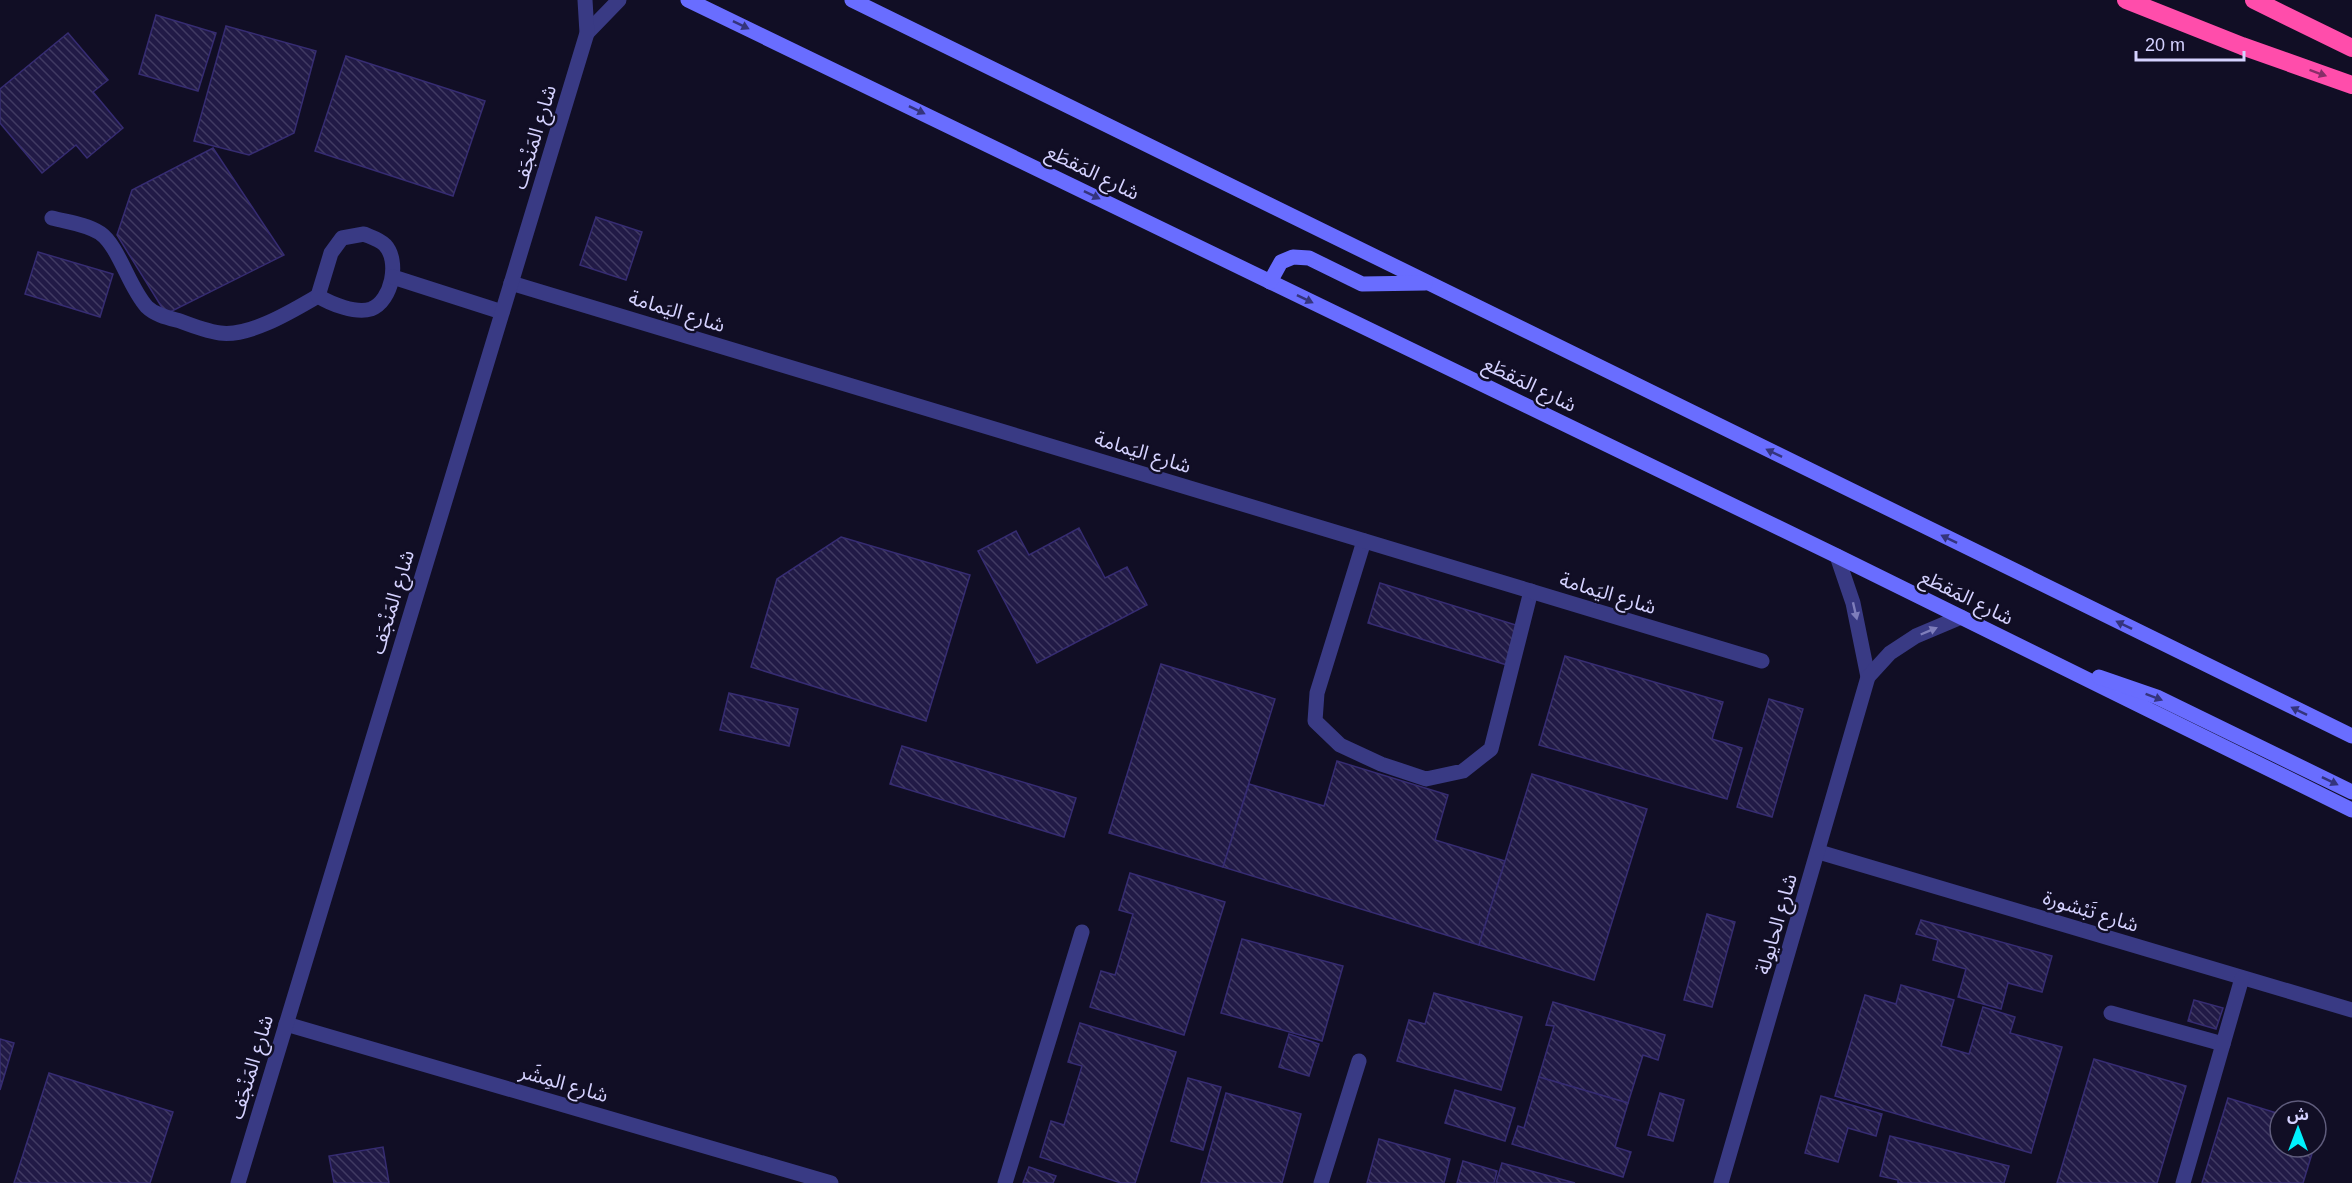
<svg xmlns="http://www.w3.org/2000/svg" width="2352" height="1183" font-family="Helvetica,'Noto Sans Arabic',sans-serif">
<defs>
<pattern id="building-back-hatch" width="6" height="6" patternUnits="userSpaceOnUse" patternTransform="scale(1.5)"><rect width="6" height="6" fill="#211a46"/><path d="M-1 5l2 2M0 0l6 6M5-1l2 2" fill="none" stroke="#403a62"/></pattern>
</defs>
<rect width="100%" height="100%" fill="#110e25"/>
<g fill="url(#building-back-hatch)" stroke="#362c72" stroke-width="1.5">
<path d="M156,15L216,33L198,91L139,74Z"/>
<path d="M226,26L316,51L294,133L249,155L194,141Z"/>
<path d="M68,33L108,80L93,92L123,128L87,158L76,145L42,173L0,123V89Z"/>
<path d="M346,56L485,101L453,196L315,151Z"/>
<path d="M213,148L284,255L166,314L117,235L132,190Z"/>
<path d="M596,217L642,232L626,280L580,265Z"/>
<path d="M38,252L113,274L100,317L25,294Z"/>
<path d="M1079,528L1105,578L1127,567L1147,605L1037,663L978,551L1016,531L1029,555Z"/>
<path d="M841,537L970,575L926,721L751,667L777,579Z"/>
<path d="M1380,583L1519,626L1507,665L1368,623Z"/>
<path d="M1565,656L1723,702L1712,739L1742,748L1727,799L1539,745Z"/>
<path d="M1161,664L1275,699L1223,867L1109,833Z"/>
<path d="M729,693L798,709L789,746L720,730Z"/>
<path d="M1769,699L1803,709L1772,817L1737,807Z"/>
<path d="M902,746L1076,798L1064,837L890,784Z"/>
<path d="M1337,761L1448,795L1435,840L1505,861L1479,945L1223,867L1249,784L1324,806Z"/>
<path d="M1532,774L1647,809L1594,980L1479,945Z"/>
<path d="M1130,873L1225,902L1184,1035L1090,1007L1101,971L1115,975L1133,914L1119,910Z"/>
<path d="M1707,914L1735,922L1712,1007L1684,1000Z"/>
<path d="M1921,920L2052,956L2042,992L2008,983L2001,1009L1958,997L1966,969L1933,960L1938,940L1916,934Z"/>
<path d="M1242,939L1343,966L1322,1041L1221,1013Z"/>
<path d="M1901,985L1954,1000L1941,1046L1969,1054L1983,1007L2015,1017L2010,1033L2062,1047L2031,1153L1835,1096L1865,995L1896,1004Z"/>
<path d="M1434,993L1522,1017L1501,1090L1397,1061L1409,1020L1425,1024Z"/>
<path d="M2194,1000L2223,1008L2216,1029L2188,1021Z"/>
<path d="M1553,1002L1665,1035L1658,1060L1643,1055L1628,1103L1539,1077L1554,1026L1546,1025Z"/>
<path d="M1080,1023L1176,1052L1135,1183H1121L1040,1157L1051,1121L1064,1125L1082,1066L1068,1062Z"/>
<path d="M1289,1034L1319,1044L1309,1076L1279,1067Z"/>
<path d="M0,1039L14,1043L0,1090Z"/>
<path d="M2094,1059L2186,1086L2157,1183H2057Z"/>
<path d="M49,1073L173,1112L150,1183H14Z"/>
<path d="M1539,1077L1628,1103L1615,1147L1631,1152L1623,1177L1512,1144L1518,1126L1524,1128Z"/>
<path d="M1188,1078L1221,1087L1203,1150L1171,1141Z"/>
<path d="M1455,1090L1515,1108L1505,1141L1445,1123Z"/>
<path d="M1226,1093L1301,1114L1282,1183H1201Z"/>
<path d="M1660,1093L1684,1100L1673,1141L1648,1135Z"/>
<path d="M1821,1096L1882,1114L1876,1136L1848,1128L1838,1162L1805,1153Z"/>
<path d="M2228,1098L2280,1114V1147H2314L2303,1183H2202Z"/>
<path d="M1890,1136L2009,1166L2004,1183H1898V1180L1880,1176Z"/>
<path d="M1379,1139L1450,1159L1444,1183H1367Z"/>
<path d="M383,1147L389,1183H334L329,1156Z"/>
<path d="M1463,1161L1497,1171L1494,1183H1457Z"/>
<path d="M1502,1163L1575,1183H1496Z"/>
<path d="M1029,1167L1056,1176L1053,1183H1023Z"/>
</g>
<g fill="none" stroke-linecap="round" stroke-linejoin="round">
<g stroke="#393a84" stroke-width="15">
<path d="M52,218C67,222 86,224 100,233C119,246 129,288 147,307C155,315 169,318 180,321C193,326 206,331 220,333C250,337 292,311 318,296"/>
<path d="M364,234C371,237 379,239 385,245C400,261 392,301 371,309C356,314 331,304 318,296L331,253L342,238Z"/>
<path d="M393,277L502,312"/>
<path d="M1364,541L1317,693L1315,721L1340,745L1381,764L1426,779L1463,771L1491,749L1531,591"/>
<path d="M1005,1183L1082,932"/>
<path d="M1321,1183L1359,1061"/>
</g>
<g stroke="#393a84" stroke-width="15">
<path d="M587,33L619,0"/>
<path d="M511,283L1762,661"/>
<path d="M1837,556L1853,603L1868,677"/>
<path d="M1819,852L2352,1010"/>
<path d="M2111,1013L2223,1044"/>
<path d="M286,1024L831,1183"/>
<path d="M238,1183L587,33L585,0"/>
<path d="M1721,1183L1868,677L1890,653L1916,636L1961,617"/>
<path d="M2183,1183L2242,978"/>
</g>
<g stroke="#696dff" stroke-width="15">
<path d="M688,0L1837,556L2352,810"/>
<path d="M852,0L2352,736"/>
<path d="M1270,282L1281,262L1293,257L1309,258L1362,284L1425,283"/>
<path d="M2099,677L2157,697L2352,792"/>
</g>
<g stroke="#ff4dab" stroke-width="18">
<path d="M2126,0L2242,46L2352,85"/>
<path d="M2254,0L2352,48"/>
</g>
</g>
<defs><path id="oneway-solid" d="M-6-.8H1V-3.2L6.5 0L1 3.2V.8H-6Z" transform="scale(1.5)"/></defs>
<g fill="#34347c">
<use href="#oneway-solid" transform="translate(741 25) rotate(26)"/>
<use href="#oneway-solid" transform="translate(917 110) rotate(26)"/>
<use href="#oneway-solid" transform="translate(1092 195) rotate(26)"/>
<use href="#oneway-solid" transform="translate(1305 299) rotate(26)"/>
<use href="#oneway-solid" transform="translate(1774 453) rotate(-154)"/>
<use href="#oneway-solid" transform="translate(1949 539) rotate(-154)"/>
<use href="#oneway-solid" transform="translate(2124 625) rotate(-154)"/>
<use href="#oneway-solid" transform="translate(2154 697) rotate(21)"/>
<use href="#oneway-solid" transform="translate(2299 711) rotate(-154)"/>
<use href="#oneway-solid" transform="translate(2330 781) rotate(26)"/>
</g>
<use fill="#882e68" href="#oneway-solid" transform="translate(2318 73) rotate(20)"/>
<g fill="#7f7ebb">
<use href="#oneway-solid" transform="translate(1855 611) rotate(77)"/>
<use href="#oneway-solid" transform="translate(1929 631) rotate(-23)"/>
</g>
<g text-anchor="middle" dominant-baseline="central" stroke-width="5" stroke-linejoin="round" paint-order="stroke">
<g font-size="20" fill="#d5d2ff" stroke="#110e25">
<text transform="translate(534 137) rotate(-73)">شارع المَنْجَف</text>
<text transform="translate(1093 172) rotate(26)">شارع المَقطَع</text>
<text transform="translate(677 311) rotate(17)">شارع اليَمامة</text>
<text transform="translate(1530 384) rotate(26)">شارع المَقطَع</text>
<text transform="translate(1143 452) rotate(17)">شارع اليَمامة</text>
<text transform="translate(1608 593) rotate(17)">شارع اليَمامة</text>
<text transform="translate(1967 597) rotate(26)">شارع المَقطَع</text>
<text transform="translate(392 602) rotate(-73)">شارع المَنْجَف</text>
<text transform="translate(2091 911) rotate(17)">شارع تَبْشورة</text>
<text transform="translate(1776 924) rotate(-74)">شارع الحايولة</text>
<text transform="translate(251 1067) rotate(-73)">شارع المَنْجَف</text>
<text transform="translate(564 1083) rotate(16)">شارع المِشَر</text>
</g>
</g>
<g transform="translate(2298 1129)"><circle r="28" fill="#110e25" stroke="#5f5c7c" stroke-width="1.5"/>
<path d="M0-4.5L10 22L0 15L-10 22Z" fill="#00f1fd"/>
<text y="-9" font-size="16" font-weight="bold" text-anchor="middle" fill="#d5d2ff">ش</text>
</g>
<path d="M2136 51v9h108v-9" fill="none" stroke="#d5d2ff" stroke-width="3"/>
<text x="2145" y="51" font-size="18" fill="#d5d2ff" stroke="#110e25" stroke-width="4.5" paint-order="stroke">20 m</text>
</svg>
